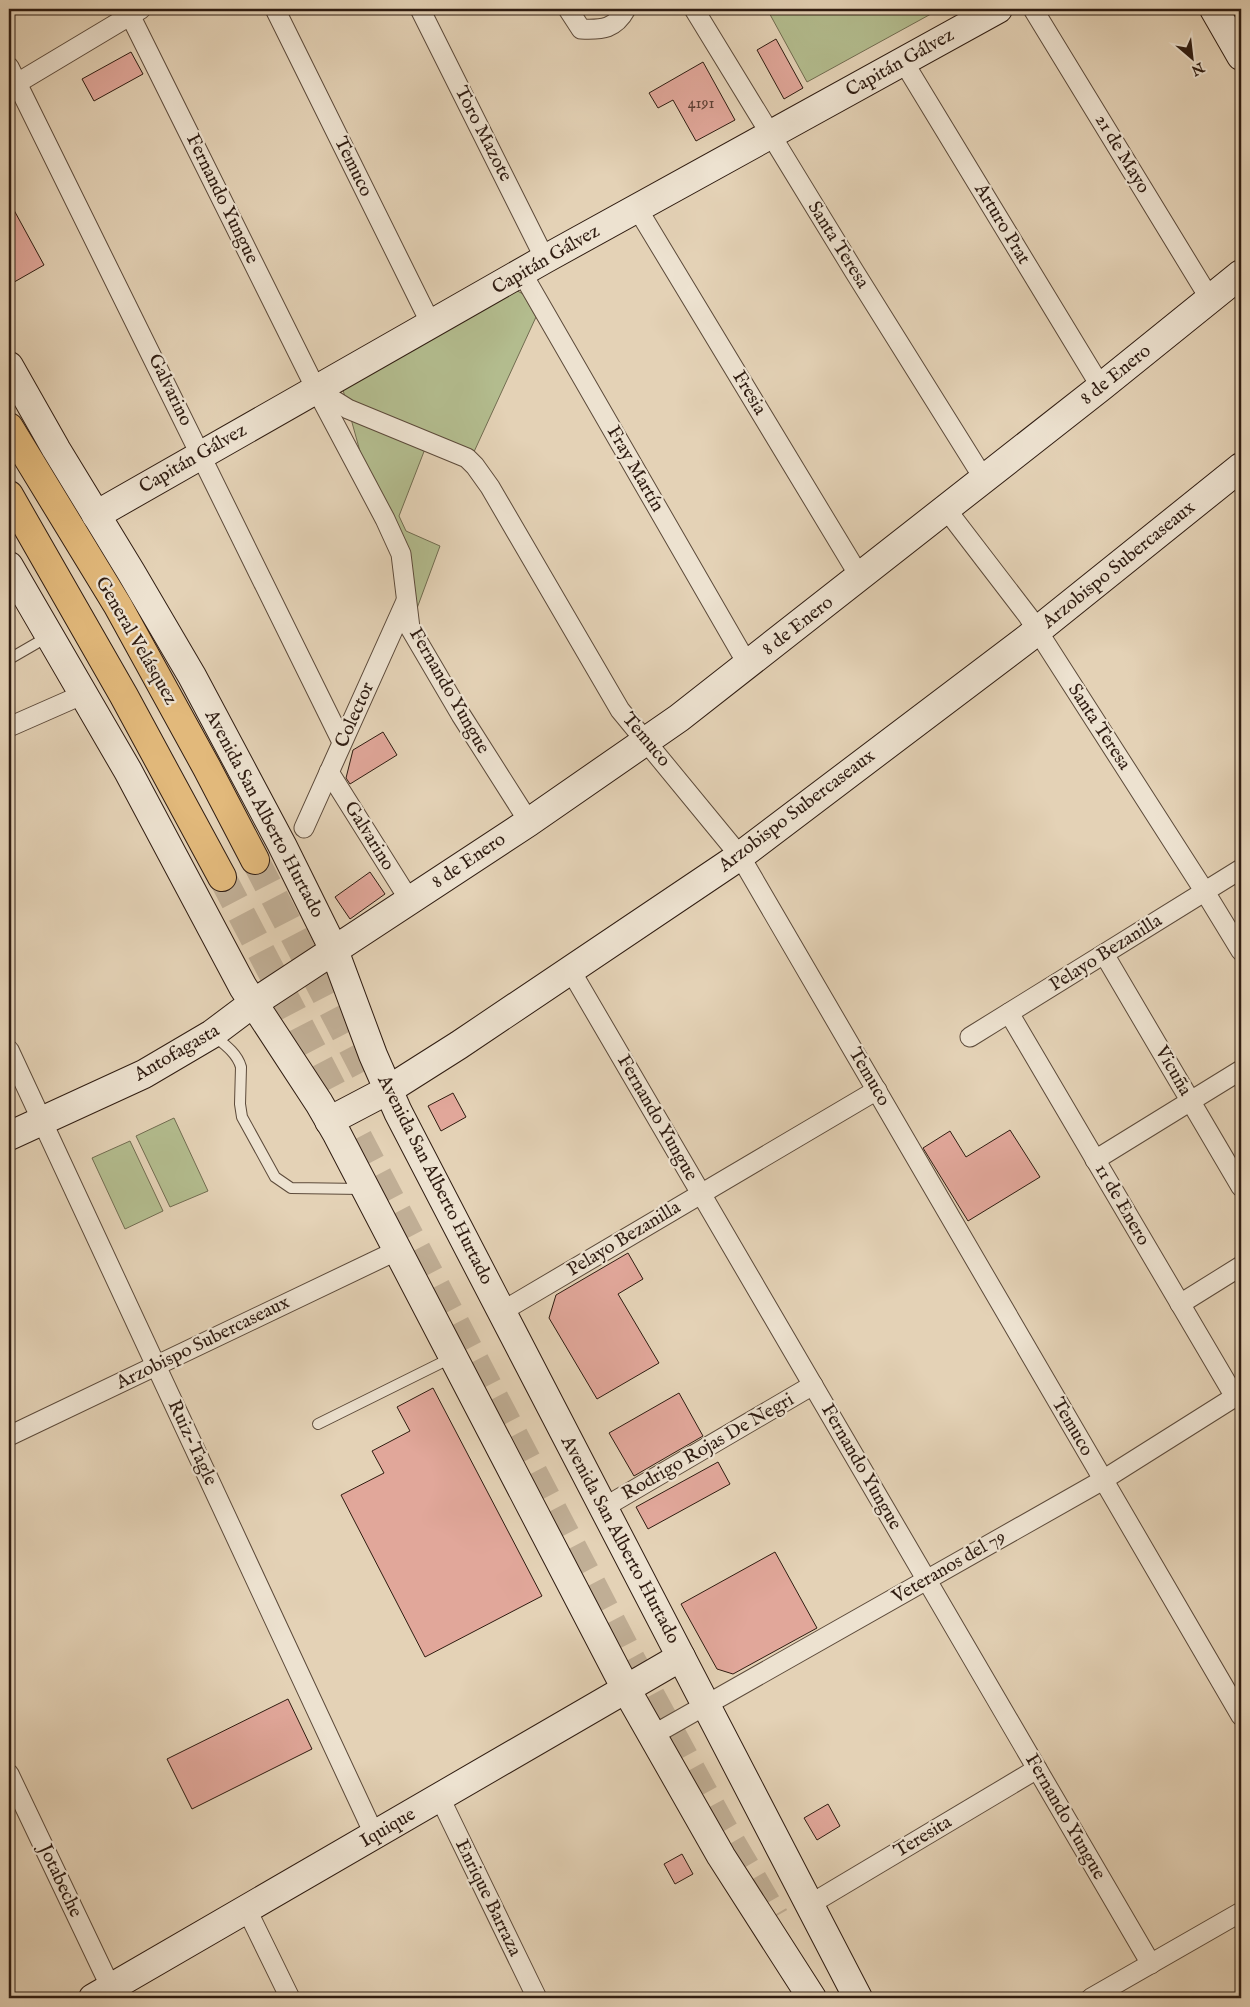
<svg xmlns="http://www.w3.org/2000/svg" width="1250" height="2007" font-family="'IM FELL English',serif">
<rect width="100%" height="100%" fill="#e4d2b6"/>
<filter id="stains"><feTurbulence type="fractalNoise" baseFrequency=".004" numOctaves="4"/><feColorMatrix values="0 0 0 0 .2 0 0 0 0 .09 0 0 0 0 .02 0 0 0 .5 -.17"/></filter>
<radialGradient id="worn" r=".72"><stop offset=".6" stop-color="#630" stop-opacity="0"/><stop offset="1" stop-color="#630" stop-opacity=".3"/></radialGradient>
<g fill="#b3bc8e" stroke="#716c50">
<path d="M767,9H940L807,82Z"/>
<path d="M514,289L523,294L536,317L473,454L430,436L399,516L406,531L440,546L416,611L366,473L343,390L347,381Z"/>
<path d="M174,1118L208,1191L170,1207L136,1136Z"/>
<path d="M130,1141L163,1211L125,1229L92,1158Z"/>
</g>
<g fill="#e1a79a" stroke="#2f1c11">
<path d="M776,39L803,88L784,99L757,50Z"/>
<path d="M131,52L143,74L94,101L82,79Z"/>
<path d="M703,62L735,120L696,141L673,100L658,108L649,93Z"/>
<path d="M9,201L44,265L9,285Z"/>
<path d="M383,732L397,755L350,784L346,778L353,750Z"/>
<path d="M370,872L385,894L350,919L335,897Z"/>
<path d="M453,1093L466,1117L441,1131L428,1106Z"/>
<path d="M1010,1130L1040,1177L968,1221L923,1148L950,1131L966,1157Z"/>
<path d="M628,1253L643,1279L618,1294L659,1363L597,1399L549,1318L556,1295Z"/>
<path d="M433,1388L542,1596L425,1657L341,1495L384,1473L372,1451L410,1431L397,1407Z"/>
<path d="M679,1393L703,1436L634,1476L609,1433Z"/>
<path d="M718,1462L730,1484L648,1529L636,1507Z"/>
<path d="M775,1552L817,1628L733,1674L717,1669L681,1604Z"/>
<path d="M288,1699L312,1749L192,1809L167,1759Z"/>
<path d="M828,1804L840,1826L817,1840L804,1818Z"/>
<path d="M682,1854L693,1874L675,1884L664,1864Z"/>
</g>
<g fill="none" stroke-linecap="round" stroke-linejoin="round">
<g stroke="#c0ae95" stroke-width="28" stroke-dasharray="28 14" stroke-linecap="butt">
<path d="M255,860L386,1112"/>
<path d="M222,877L630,1657L722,1826L775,1917"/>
</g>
<defs>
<g id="lane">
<path d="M9,652L11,658L49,636"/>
<path d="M213,1035C224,1044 237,1053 241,1067L240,1104L242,1117L275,1177L291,1188L362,1189"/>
<path d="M318,1424L451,1358"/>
</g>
<g id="street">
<path d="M127,9L316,389L385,519L401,554L410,628L461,715L529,822"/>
<path d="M275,9L431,324"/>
<path d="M420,9L545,259"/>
<path d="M568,9L581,29C603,30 615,29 626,9"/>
<path d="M694,9L854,271L984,479"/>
<path d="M1033,9L1210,299"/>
<path d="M903,61L1101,387"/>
<path d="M9,67L342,742"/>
<path d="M9,88L141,9"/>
<path d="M637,208L860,577"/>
<path d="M522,273L748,665"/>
<path d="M316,389L348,409L467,458L475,466L490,487L620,710L740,856L1241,1716"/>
<path d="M946,509L1028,616L1205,892L1241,951"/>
<path d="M9,727L84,694"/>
<path d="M329,772L410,901"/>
<path d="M304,828L406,601"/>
<path d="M1104,954L1241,1187"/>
<path d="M571,971L1151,1964"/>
<path d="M1009,1013L1235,1397"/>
<path d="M970,1037L1241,869"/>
<path d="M9,1050L375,1836"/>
<path d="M1095,1160L1241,1070"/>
<path d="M1180,1304L1241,1266"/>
<path d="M501,1312L877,1090"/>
<path d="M9,1436L398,1250"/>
<path d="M603,1508L813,1385"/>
<path d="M653,1735L1103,1480L1241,1393"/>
<path d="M9,1774L111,1988"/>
<path d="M440,1798L537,1998"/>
<path d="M809,1905L1037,1769"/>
<path d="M247,1910L290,1998"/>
<path d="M1091,1998L1241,1912"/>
</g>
<g id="secondary">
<path d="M1214,9L1241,56"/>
<path d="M9,366L56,449L131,572L192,676L282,845L334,950L373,1055L398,1112L858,1998"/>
<path d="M96,515L545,259L998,9"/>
<path d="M9,566L128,771L243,987L319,1103L337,1134L626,1689L721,1856L812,1998"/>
<path d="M329,1121L388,1090L459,1045L740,856L1028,638L1241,467"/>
<path d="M9,1136L144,1074L212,1034L252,1004L529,822L679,718L1101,387L1241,274"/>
<path d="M93,1998L681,1657"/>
</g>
<g id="highway">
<path d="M9,427L118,606L207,768L255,860"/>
<path d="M9,495L124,696L222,877"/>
</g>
</defs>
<use href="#lane" stroke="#5c4a3a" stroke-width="12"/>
<use href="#street" stroke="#5c4a3a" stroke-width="21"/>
<use href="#secondary" stroke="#2f1c11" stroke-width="30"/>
<use href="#highway" stroke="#2f1c11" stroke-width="30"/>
<use href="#lane" stroke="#ede2d0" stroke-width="10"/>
<use href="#street" stroke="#ede2d0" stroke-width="19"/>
<use href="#secondary" stroke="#ede2d0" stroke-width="28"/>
<use href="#highway" stroke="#e2b97b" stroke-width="28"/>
</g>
<g text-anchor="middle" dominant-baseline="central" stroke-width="4.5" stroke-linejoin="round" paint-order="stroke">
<g font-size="16" fill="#5c3f33">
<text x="701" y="104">4191</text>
</g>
<g font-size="19" fill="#2f1c11" stroke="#ede2d0">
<text transform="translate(900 63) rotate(-29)">Capitán Gálvez</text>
<text transform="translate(483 134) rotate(63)">Toro Mazote</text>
<text transform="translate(1122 154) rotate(59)">21 de Mayo</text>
<text transform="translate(353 167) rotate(64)">Temuco</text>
<text transform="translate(222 199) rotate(64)">Fernando Yungue</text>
<text transform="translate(1002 224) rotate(59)">Arturo Prat</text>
<text transform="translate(838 245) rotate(58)">Santa Teresa</text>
<text transform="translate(546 260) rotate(-30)">Capitán Gálvez</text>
<text transform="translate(1116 375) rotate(-39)">8 de Enero</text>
<text transform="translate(170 390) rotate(64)">Galvarino</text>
<text transform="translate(749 393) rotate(59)">Fresia</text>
<text transform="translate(193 459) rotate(-30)">Capitán Gálvez</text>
<text transform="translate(635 469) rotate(60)">Fray Martín</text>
<text transform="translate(1119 565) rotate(-39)">Arzobispo Subercaseaux</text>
<text transform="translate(798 626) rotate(-38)">8 de Enero</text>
<text transform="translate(136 641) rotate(60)">General Velásquez</text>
<text transform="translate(449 691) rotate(60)">Fernando Yungue</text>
<text transform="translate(355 715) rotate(-66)">Colector</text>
<text transform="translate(1099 727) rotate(57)">Santa Teresa</text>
<text transform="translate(646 740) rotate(50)">Temuco</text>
<text transform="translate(797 811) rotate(-37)">Arzobispo Subercaseaux</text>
<text transform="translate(264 814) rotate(62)">Avenida San Alberto Hurtado</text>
<text transform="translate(369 836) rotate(58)">Galvarino</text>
<text transform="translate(469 861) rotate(-34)">8 de Enero</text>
<text transform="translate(1106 953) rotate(-32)">Pelayo Bezanilla</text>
<text transform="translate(177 1053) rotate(-30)">Antofagasta</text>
<text transform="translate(1173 1071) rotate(60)">Vicuña</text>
<text transform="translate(869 1077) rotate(60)">Temuco</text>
<text transform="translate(657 1118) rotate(60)">Fernando Yungue</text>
<text transform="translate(435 1180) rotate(63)">Avenida San Alberto Hurtado</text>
<text transform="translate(1122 1205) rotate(60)">11 de Enero</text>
<text transform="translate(624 1239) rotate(-31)">Pelayo Bezanilla</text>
<text transform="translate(203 1343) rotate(-26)">Arzobispo Subercaseaux</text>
<text transform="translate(1072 1427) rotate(60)">Temuco</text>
<text transform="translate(192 1443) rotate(65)">Ruiz-Tagle</text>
<text transform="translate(708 1447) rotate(-30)">Rodrigo Rojas De Negri</text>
<text transform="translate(861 1467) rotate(60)">Fernando Yungue</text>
<text transform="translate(620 1540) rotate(62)">Avenida San Alberto Hurtado</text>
<text transform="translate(949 1567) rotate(-30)">Veteranos del 79</text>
<text transform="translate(1065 1817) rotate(60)">Fernando Yungue</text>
<text transform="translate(388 1828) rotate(-30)">Iquique</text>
<text transform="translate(923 1837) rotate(-31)">Teresita</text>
<text transform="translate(60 1881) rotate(65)">Jotabeche</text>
<text transform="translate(488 1898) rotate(64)">Enrique Barraza</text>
</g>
</g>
<rect width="1250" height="2007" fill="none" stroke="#e4d2b6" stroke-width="30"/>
<rect x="10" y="10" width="1230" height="1987" fill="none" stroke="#2f1c11" stroke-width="2.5"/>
<rect x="15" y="15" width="1220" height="1977" fill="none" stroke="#2f1c11"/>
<g transform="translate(1192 58) rotate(152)" stroke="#ede2d0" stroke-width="4" paint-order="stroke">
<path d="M0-4L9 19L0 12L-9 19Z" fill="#2f1c11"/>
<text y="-8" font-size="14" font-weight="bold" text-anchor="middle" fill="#2f1c11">N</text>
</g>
<rect width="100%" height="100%" filter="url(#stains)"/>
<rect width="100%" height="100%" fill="url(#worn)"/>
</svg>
